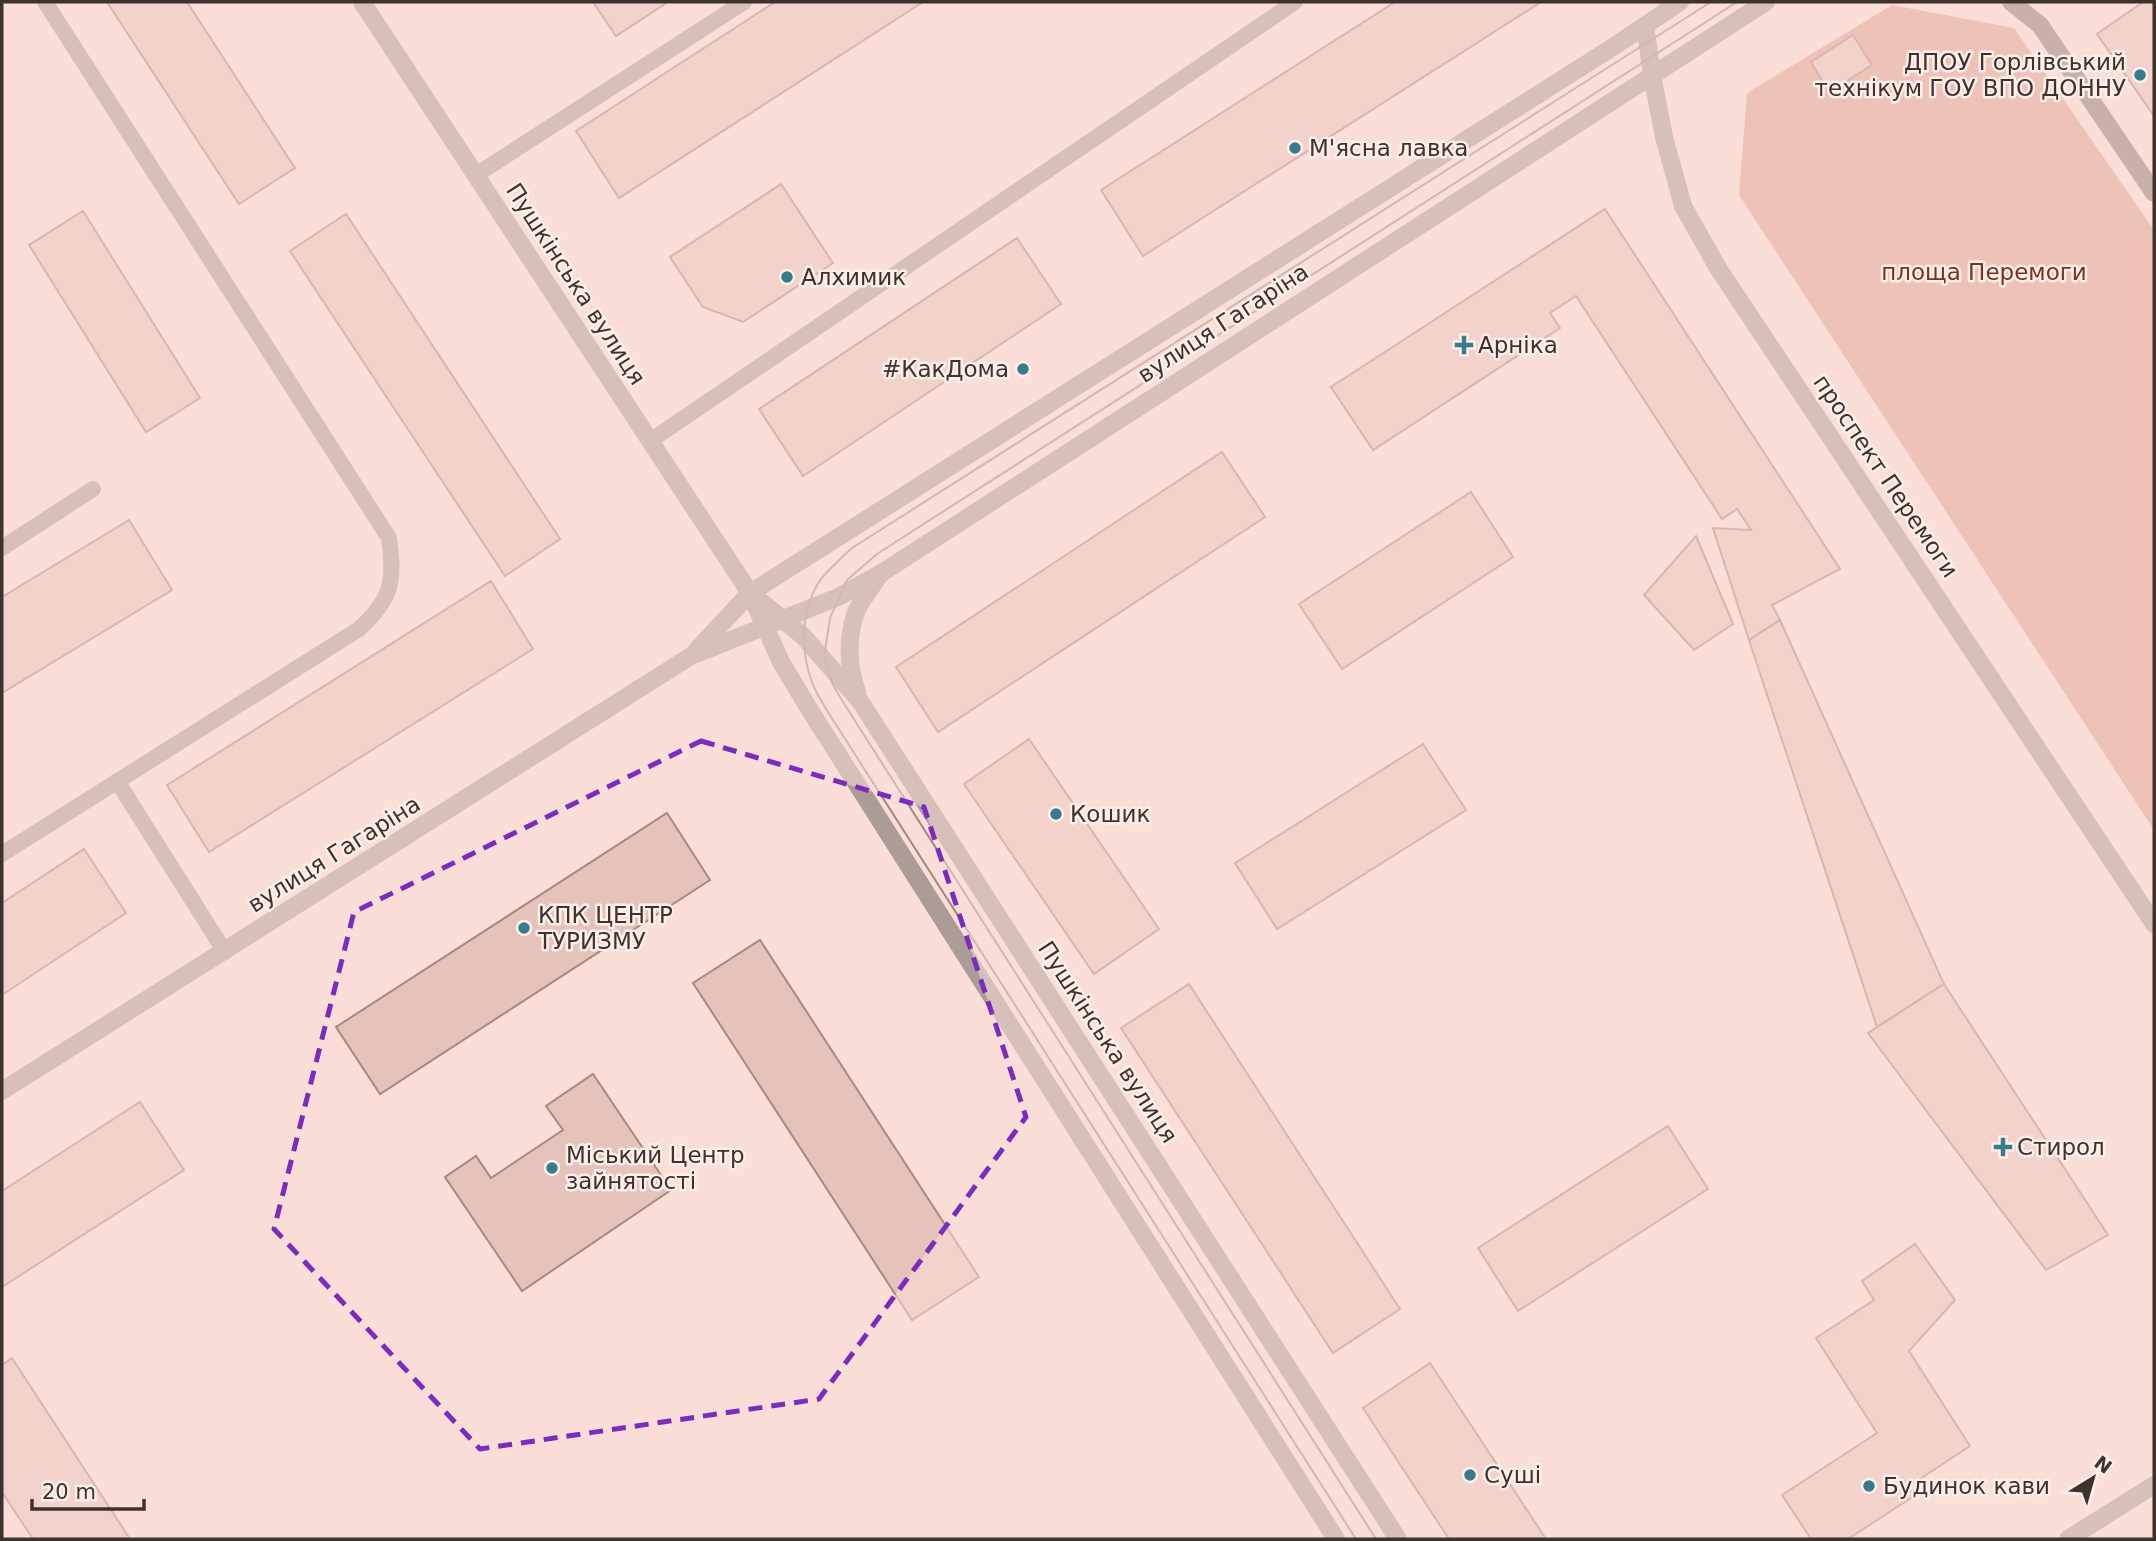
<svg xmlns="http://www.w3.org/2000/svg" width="2156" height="1541" font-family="'DejaVu Sans',sans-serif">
<rect width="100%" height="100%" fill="#fbded7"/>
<path fill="#e0a091" d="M1892,5L2014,28L2154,230V830L1739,195L1747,93Z"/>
<g fill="#e6c3ba" stroke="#a98880" stroke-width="2">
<path d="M107,2H187L295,168L239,204Z"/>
<path d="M593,2H668L616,36Z"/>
<path d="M775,2H923L619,198L576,131Z"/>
<path d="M1395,2H1541L1143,256L1101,190Z"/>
<path d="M2143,2H2154V116L2097,34Z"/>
<path d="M1853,35L1872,65L1829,92L1811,62Z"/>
<path d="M781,184L833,263L743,322L703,307L670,257Z"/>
<path d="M1605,209L1840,569L1772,605L1780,620L1749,640L1713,528L1751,530L1737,509L1722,519L1576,296L1550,313L1560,328L1373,450L1331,387Z"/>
<path d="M83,211L200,398L146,432L29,245Z"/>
<path d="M346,214L560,539L505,576L290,251Z"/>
<path d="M1017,238L1061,304L803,476L759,409Z"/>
<path d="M1222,452L1265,517L938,732L896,667Z"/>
<path d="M1471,492L1513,557L1342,669L1299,604Z"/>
<path d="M129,520L172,590L2,693V597Z"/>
<path d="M1696,536L1733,624L1694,650L1644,595Z"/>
<path d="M491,581L533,649L209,852L167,785Z"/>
<path d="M1780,620L1944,984L1877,1027L1749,640Z"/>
<path d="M1029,739L1159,929L1094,974L964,784Z"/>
<path d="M1423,744L1466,810L1277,929L1235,863Z"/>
<path d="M667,813L710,880L380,1094L336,1027Z"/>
<path d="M84,849L126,913L2,995V903Z"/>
<path d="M760,940L979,1277L912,1320L693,983Z"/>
<path d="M1189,984L1400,1309L1333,1353L1121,1028Z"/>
<path d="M1944,984L2108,1235L2046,1270L1868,1033Z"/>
<path d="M593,1074L671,1190L522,1291L445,1177L476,1156L491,1178L563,1130L546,1106Z"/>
<path d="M140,1102L184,1170L2,1287V1191Z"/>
<path d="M1668,1126L1708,1189L1518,1311L1478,1248Z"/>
<path d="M1915,1244L1955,1300L1909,1351L1970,1446L1908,1487L1914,1496L1848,1539H1811L1782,1495L1877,1433L1816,1338L1874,1300L1862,1281Z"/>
<path d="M12,1358L130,1539H33L2,1492V1365Z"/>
<path d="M1430,1363L1546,1539H1449L1363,1408Z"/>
</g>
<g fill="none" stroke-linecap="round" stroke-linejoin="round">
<g stroke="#ab9c98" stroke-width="16">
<path d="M476,175L744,2"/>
<path d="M650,441L1295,2"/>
<path d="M2,548L93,489"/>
<path d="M117,781L225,952"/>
<path d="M2,854L359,629C392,599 395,582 389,538L45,2"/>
</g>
<g stroke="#ab9c98" stroke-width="18">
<path d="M362,2L750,593L781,662L808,707L1336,1539"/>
<path d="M1645,25L1652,75L1664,137L1683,206L1718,268L2154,924"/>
<path d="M753,595L804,637L860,701L1398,1539"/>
<path d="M696,651L750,593L1613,47L1680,2"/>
<path d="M857,691C848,668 847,639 855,615C859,602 871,589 878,577"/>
<path d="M2,1091L691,656L838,597L880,574L1766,2"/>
</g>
<path stroke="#ab9c98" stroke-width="18" d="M2068,1539L2154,1485"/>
<path stroke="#8f7973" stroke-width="18" d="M2011,2L2040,25L2154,193"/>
<g stroke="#9e8984" stroke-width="2">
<path d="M1356,1539L826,709C822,701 816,693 813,685C800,652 800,609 821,579C830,568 841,558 852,548L1711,2"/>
<path d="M1376,1539L843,702L832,683L824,657L830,618L847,580L877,554L1737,2"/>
</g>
</g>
<path d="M0 0H2156V1541H0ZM701,741L924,807L1026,1117L819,1399L480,1449L274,1229L354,912Z" fill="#fbded7" fill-opacity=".55" fill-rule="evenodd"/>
<path fill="none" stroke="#7b2cbf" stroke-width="5" stroke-dasharray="14 9" stroke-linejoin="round" d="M701,741L924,807L1026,1117L819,1399L480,1449L274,1229L354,912Z"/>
<g fill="#377c8a" stroke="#feefeb" stroke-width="2.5">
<circle cx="2140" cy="75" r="7"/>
<circle cx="1295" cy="148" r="7"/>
<circle cx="787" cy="277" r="7"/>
<path d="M1460.5 334.5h7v7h7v7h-7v7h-7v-7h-7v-7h7z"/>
<circle cx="1023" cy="369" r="7"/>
<circle cx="1056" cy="814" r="7"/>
<circle cx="524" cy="928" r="7"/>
<path d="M1999.5 1136.5h7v7h7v7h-7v7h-7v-7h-7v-7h7z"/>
<circle cx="552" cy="1168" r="7"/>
<circle cx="1470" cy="1475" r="7"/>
<circle cx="1869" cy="1486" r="7"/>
</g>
<g text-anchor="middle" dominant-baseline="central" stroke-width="5" stroke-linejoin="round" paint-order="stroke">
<g font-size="23" fill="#3f312e" stroke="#feefeb" text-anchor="start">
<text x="2126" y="62" text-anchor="end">ДПОУ Горлівський<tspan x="2126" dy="26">технікум ГОУ ВПО ДОННУ</tspan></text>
<text x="1309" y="148">М'ясна лавка</text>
<text x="801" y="277">Алхимик</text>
<text x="1478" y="345">Арніка</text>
<text x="1009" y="369" text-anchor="end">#КакДома</text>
<text x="1070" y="814">Кошик</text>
<text x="538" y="915">КПК ЦЕНТР<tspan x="538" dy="26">ТУРИЗМУ</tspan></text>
<text x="2017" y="1147">Стирол</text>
<text x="566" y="1155">Міський Центр<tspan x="566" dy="26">зайнятості</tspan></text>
<text x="1484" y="1475">Суші</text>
<text x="1883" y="1486">Будинок кави</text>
</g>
<g font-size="23" fill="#802e1d" stroke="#feefeb">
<text x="1984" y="272">площа Перемоги</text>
</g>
<g font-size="23" fill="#3f312e" stroke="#feefeb">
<text transform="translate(576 284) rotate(57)">Пушкінська вулиця</text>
<text transform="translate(1223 323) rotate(-33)">вулиця Гагаріна</text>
<text transform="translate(1886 476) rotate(56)">проспект Перемоги</text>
<text transform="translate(334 854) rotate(-32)">вулиця Гагаріна</text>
<text transform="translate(1108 1042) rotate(57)">Пушкінська вулиця</text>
</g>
</g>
<rect width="2156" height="1541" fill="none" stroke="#3f312e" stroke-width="7"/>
<g transform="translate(2093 1478) rotate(37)" stroke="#feefeb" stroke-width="5" paint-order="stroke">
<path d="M0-5L12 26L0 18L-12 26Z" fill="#3f312e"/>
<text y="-10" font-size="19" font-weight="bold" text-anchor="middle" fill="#3f312e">N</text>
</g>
<path d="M32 1499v10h112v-10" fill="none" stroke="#3f312e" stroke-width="3.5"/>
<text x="42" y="1499" font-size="21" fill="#3f312e" stroke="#feefeb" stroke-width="5" paint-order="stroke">20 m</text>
</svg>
